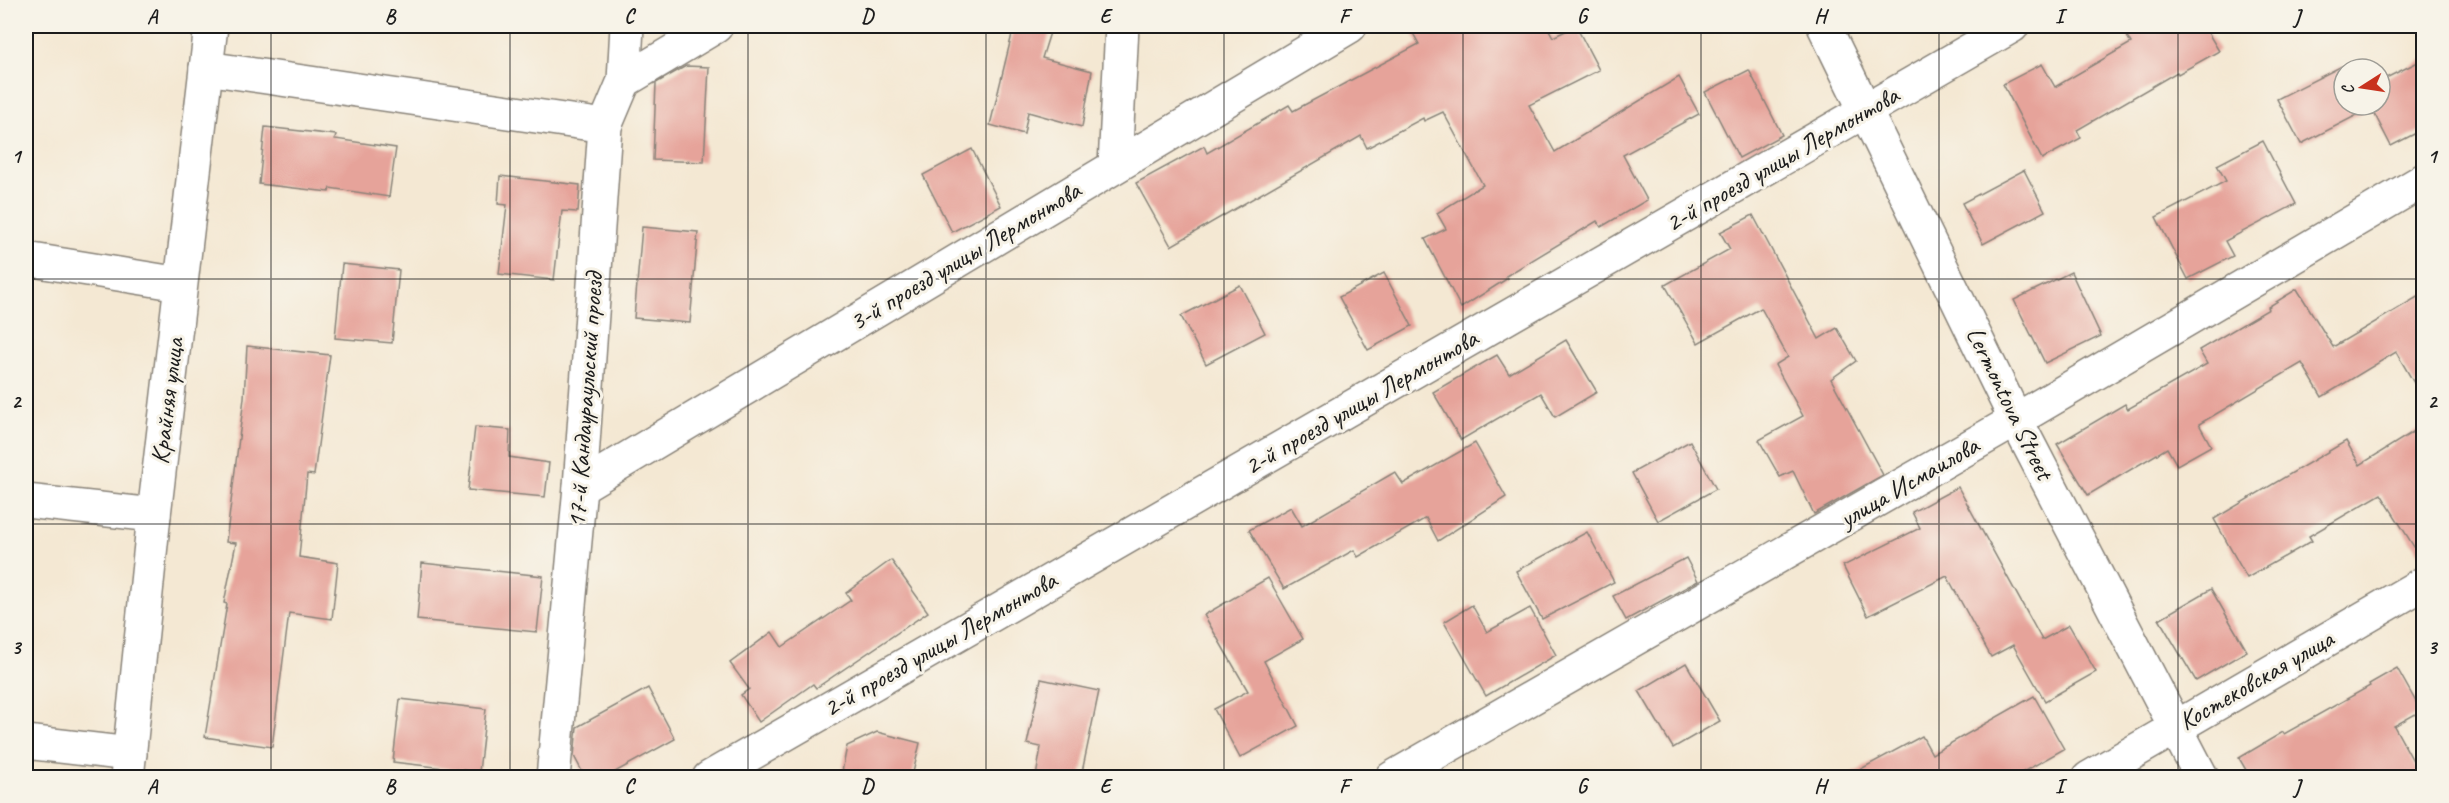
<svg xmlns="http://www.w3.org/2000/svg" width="2449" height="803" font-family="Caveat,sans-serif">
<rect width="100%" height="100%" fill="#f7f3e8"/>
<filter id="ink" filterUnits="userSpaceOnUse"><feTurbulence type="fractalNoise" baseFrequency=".0167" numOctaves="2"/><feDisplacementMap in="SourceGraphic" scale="12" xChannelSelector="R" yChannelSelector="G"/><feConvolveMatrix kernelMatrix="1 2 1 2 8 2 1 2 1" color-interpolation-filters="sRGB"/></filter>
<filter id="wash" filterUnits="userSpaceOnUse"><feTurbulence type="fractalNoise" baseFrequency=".008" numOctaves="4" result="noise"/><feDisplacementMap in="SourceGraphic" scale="24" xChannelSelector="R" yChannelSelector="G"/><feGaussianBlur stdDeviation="1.35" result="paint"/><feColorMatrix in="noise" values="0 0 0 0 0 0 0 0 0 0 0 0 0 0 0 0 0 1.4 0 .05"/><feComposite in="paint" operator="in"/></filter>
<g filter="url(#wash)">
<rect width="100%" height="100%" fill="#f4e8d3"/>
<g id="blocks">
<g fill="#e6a39a">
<path d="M1014,26H1052L1042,58L1092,71L1082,127L1028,112L1024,134L990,125Z"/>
<path d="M1409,26H1547L1553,37L1576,26L1599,70L1529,105L1555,152L1679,77L1699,114L1623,155L1647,200L1601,227L1597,221L1506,276L1508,278L1461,308L1425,239L1446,229L1437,213L1483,185L1443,112L1424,121L1423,118L1367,148L1361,136L1171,246L1136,183L1204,146L1207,153L1289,105L1293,111L1419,44Z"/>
<path d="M2121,26H2204L2219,51L2178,74L2177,72L2077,130L2081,138L2042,159L2003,84L2042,64L2055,87L2131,43Z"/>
<path d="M2424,59V129L2391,146L2370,105H2380V81Z"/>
<path d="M686,66L709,67L704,162L653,160L656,83Z"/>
<path d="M2342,66L2344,71V105H2362L2365,111L2301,144L2277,99Z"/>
<path d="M1749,70L1782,135L1739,158L1705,92Z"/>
<path d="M265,127L336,135L335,139L396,148L389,197L330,188L329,192L259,184Z"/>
<path d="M2263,141L2296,204L2225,241L2233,256L2188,279L2156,217L2226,181L2217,165Z"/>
<path d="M972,149L1001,206L952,232L923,175Z"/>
<path d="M2024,170L2045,211L1983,244L1962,203Z"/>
<path d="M500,176L580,185L578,212L562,211L554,280L499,274L507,205L498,204Z"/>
<path d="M1753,215L1819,339L1837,328L1856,361L1831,379L1883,475L1814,514L1793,471L1780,477L1759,440L1803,416L1775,365L1788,357L1761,308L1698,343L1665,285L1730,249L1720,232Z"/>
<path d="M642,227L698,232L690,323L634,318Z"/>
<path d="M342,264L399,270L392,343L335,338Z"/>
<path d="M2071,272L2101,336L2045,363L2014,300Z"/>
<path d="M1384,273L1412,326L1368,350L1339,297Z"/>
<path d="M1240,285L1265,333L1206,364L1181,316Z"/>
<path d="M2297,289L2333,347L2424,293V400L2396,352L2322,397L2302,363L2199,424L2211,446L2177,465L2167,448L2088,495L2057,444L2125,404L2128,409L2207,364L2199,350L2269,309L2268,307Z"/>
<path d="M1566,340L1597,392L1555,417L1541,393L1461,440L1433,392L1497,355L1509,374Z"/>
<path d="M247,346L330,355L314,475L307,474L299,557L338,563L332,619L289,613L272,747L205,737L227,604L224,603L236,543L226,542L244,398Z"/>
<path d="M2424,425V563L2381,494L2309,536L2312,541L2247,578L2214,519L2346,441L2360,465Z"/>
<path d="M475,427L510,430L509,457L549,463L545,497L468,490Z"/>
<path d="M1690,441L1716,489L1658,521L1632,473Z"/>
<path d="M1475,443L1506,497L1438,541L1426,518L1358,557L1354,550L1284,589L1249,530L1291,507L1302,526L1395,472L1403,484Z"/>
<path d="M1958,487L2042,640L2069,625L2096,672L2045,701L2013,645L1991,657L1947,576L1868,616L1843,566L1920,528L1912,512Z"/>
<path d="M1587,532L1614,582L1542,619L1516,571Z"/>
<path d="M1686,558L1698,581L1626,620L1613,596Z"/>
<path d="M891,560L928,612L816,688L813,684L759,722L741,695L749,689L730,663L772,632L782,647L851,600L846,593Z"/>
<path d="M422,563L543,576L537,632L417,620Z"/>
<path d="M1268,578L1303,639L1264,661L1298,726L1240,758L1214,709L1248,691L1204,615Z"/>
<path d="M2211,589L2247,651L2196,681L2159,619Z"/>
<path d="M1472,605L1487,632L1530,608L1556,655L1486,696L1444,622Z"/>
<path d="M1686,663L1720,721L1673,748L1639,691Z"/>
<path d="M2397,668L2421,711L2394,726L2422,777H2250L2239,758L2283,732L2284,734L2370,686L2369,684Z"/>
<path d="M1041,679L1099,691L1081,777H1036L1041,747L1027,744Z"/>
<path d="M648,688L675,739L606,777H585L574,756L577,727Z"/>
<path d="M2034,696L2064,749L2014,777H1846L1922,736L1932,754Z"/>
<path d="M400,699L486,709L479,772L393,762Z"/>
<path d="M877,732L920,743L912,777H841L847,746Z"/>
</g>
</g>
</g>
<g filter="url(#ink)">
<use href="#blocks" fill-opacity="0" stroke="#888278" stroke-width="1.5"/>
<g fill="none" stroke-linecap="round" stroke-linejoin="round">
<defs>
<g id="minor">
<path d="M1824,26L2016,420L2202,778"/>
<path d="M206,68L605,126"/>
<path d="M624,81L716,26"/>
<path d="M1115,166L1122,26"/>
<path d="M26,259L180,284"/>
<path d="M580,487L1350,26"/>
<path d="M26,501L154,515"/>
<path d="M26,742L130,754"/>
<path d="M127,778L154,515L211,26"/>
<path d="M553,778L580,487L605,126L624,81L627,26"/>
<path d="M709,778L2012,26"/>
<path d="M1392,778L2016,420L2424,180"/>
<path d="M2089,778L2424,583"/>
</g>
</defs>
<use href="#minor" stroke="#888278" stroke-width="36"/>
<use href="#minor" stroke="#fff" stroke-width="33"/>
</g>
</g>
<path fill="none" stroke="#1c1c1c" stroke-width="1.5" stroke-opacity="0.55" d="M271,26V778M510,26V778M748,26V778M986,26V778M1224,26V778M1463,26V778M1701,26V778M1939,26V778M2178,26V778M26,279H2424M26,524H2424"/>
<g text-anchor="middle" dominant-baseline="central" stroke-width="6" stroke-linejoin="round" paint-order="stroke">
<g font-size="26" fill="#1c1c1c" stroke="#f7f3e8">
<text transform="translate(1782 159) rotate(-30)">2-й проезд улицы Лермонтова</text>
<text transform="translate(965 256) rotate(-31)">3-й проезд улицы Лермонтова</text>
<text transform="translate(585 400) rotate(-86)">17-й Кандаураульский проезд</text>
<text transform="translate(167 401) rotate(-83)">Крайняя улица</text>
<text transform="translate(1361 402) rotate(-30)">2-й проезд улицы Лермонтова</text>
<text transform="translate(2010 403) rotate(64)">Lermontova Street</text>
<text transform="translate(1909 482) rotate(-30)">улица Исмаилова</text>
<text transform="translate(940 644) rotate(-30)">2-й проезд улицы Лермонтова</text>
<text transform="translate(2256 680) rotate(-30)">Костековская улица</text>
</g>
</g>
<rect width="2449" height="803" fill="none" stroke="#f7f3e8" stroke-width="66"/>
<g transform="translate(2362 87) rotate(258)"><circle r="28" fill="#f7f3e8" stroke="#9f9d96" stroke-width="1.5"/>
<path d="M0-4.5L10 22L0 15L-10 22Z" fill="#c8321e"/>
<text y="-9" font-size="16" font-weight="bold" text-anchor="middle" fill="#1c1c1c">С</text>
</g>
<rect x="33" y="33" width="2383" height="737" fill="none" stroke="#1c1c1c" stroke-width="2"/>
<g font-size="20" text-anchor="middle" font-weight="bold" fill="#1c1c1c">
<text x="152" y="23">A</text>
<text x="390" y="23">B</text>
<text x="629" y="23">C</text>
<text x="867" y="23">D</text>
<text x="1105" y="23">E</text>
<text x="1344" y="23">F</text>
<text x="1582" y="23">G</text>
<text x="1820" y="23">H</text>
<text x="2059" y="23">I</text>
<text x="2297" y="23">J</text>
<text x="16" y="163">1</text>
<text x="2432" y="163">1</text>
<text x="16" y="408">2</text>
<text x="2432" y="408">2</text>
<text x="16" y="654">3</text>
<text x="2432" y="654">3</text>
<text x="152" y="793">A</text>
<text x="390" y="793">B</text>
<text x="629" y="793">C</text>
<text x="867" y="793">D</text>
<text x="1105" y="793">E</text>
<text x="1344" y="793">F</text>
<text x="1582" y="793">G</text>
<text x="1820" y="793">H</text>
<text x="2059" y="793">I</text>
<text x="2297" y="793">J</text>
</g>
</svg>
